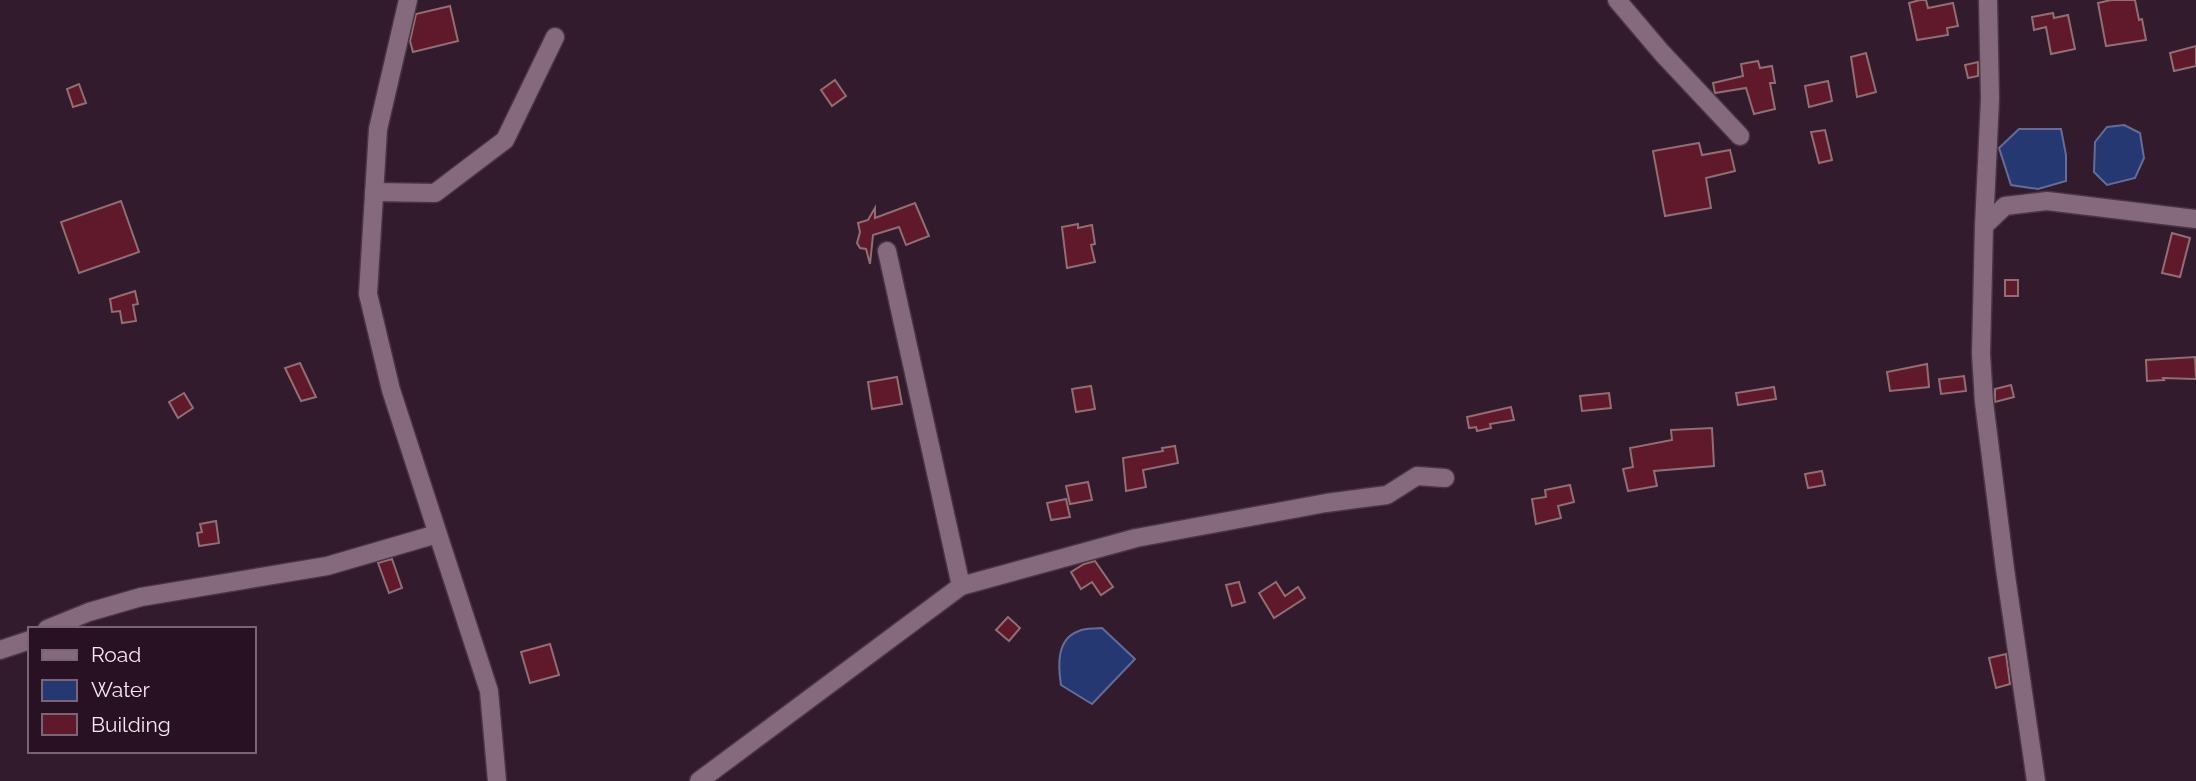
<svg xmlns="http://www.w3.org/2000/svg" width="2196" height="781" font-family="Raleway,sans-serif">
<rect width="100%" height="100%" fill="#311b2c"/>
<g fill="#263872" stroke="#646c98" stroke-width="2">
<path d="M2124,125L2140,133L2144,158L2135,178L2107,185L2094,172L2095,142L2107,127Z"/>
<path d="M2019,129H2061L2066,155V181L2038,189L2011,185L1999,148Z"/>
<path d="M1102,628L1135,659L1092,704L1061,685C1058,666 1056,639 1079,631C1085,628 1095,629 1102,628Z"/>
</g>
<g fill="#60192a" stroke="#916e72" stroke-width="2">
<path d="M1920,0H1926L1928,8L1953,3L1958,26L1947,28L1948,35L1917,40L1909,3Z"/>
<path d="M2111,0H2135L2139,20L2142,19L2146,40L2106,46L2098,3Z"/>
<path d="M450,6L458,41L413,52L410,41L416,14Z"/>
<path d="M2053,13L2054,18L2068,15L2075,49L2051,54L2046,27L2034,30L2032,17Z"/>
<path d="M2196,46V66L2174,71L2170,53Z"/>
<path d="M1866,53L1876,92L1857,97L1851,57Z"/>
<path d="M1758,61L1760,68L1772,66L1775,83H1770L1775,109L1754,114L1746,88L1715,93L1713,83L1743,76L1741,64Z"/>
<path d="M1978,62V76L1968,78L1965,65Z"/>
<path d="M835,80L846,96L832,106L821,90Z"/>
<path d="M1828,81L1832,101L1809,107L1805,86Z"/>
<path d="M79,84L86,103L73,107L67,89Z"/>
<path d="M1825,130L1832,160L1819,163L1811,132Z"/>
<path d="M1699,143L1702,155L1730,150L1735,171L1706,178L1711,208L1665,216L1653,151Z"/>
<path d="M121,201L139,252L79,273L61,222Z"/>
<path d="M915,203L929,236L906,245L899,227L873,235L870,264L866,249L860,248L857,243L860,232L858,223L868,220L875,208V218Z"/>
<path d="M1078,224V228L1092,225L1095,244L1091,245L1095,262L1067,268L1062,227Z"/>
<path d="M2172,233L2190,238L2180,277L2162,273Z"/>
<rect x="2005" y="280" width="13" height="16"/>
<path d="M135,291L138,304L133,305L136,321L122,323L120,311L112,312L110,299Z"/>
<path d="M2195,357L2196,379L2163,378L2164,380L2147,381L2146,360Z"/>
<path d="M300,363L316,397L301,401L285,368Z"/>
<path d="M1927,364L1929,387L1890,391L1887,372Z"/>
<path d="M1964,376L1966,391L1941,394L1939,379Z"/>
<path d="M897,377L902,404L872,409L868,382Z"/>
<path d="M2011,385L2014,397L1995,402V389Z"/>
<path d="M1091,386L1095,409L1076,412L1072,389Z"/>
<path d="M1774,387L1776,399L1738,405L1736,393Z"/>
<path d="M184,393L193,408L178,418L169,402Z"/>
<path d="M1609,393L1611,408L1582,411L1580,396Z"/>
<path d="M1511,407L1514,420L1490,424L1491,428L1477,431L1476,427L1469,428L1467,417Z"/>
<path d="M1712,428L1714,466L1654,471L1657,486L1628,491L1623,469L1633,467L1630,448L1672,440L1671,430Z"/>
<path d="M1175,446L1178,463L1143,470L1146,487L1126,491L1123,458L1163,451L1162,448Z"/>
<path d="M1822,471L1825,485L1808,488L1805,474Z"/>
<path d="M1088,482L1092,500L1070,504L1066,486Z"/>
<path d="M1570,485L1574,502L1558,506L1561,518L1536,524L1532,499L1546,497L1545,490Z"/>
<path d="M1066,499L1070,517L1051,520L1047,503Z"/>
<path d="M216,521L219,543L199,546L197,533L202,532L200,524Z"/>
<path d="M392,559L402,588L389,593L378,563Z"/>
<path d="M1095,561L1113,587L1101,595L1092,582L1081,589L1071,572L1084,564Z"/>
<path d="M1239,582L1245,602L1232,606L1226,585Z"/>
<path d="M1276,582L1285,596L1298,587L1305,598L1274,618L1259,593Z"/>
<path d="M1008,617L1020,628L1009,641L996,630Z"/>
<path d="M550,644L559,675L530,683L521,652Z"/>
<path d="M2006,654L2010,684L1996,688L1989,658Z"/>
</g>
<g fill="none" stroke-linecap="round" stroke-linejoin="round">
<defs>
<g id="street">
<path d="M408,0L378,129L368,294L391,390L489,691L497,781"/>
<path d="M1617,0L1662,53L1740,136"/>
<path d="M374,192L435,193L505,140L555,37"/>
<path d="M1984,226L1990,99L1988,0"/>
<path d="M961,586L1136,538L1326,503L1387,495L1417,476L1445,478"/>
<path d="M47,629L89,612L141,597L327,566L437,534"/>
<path d="M0,650L30,640"/>
<path d="M699,781L961,586L887,251"/>
<path d="M2036,781L2005,569L1984,402L1981,354L1984,226L2005,206L2047,201L2196,219"/>
</g>
</defs>
<use href="#street" stroke="#493645" stroke-width="21"/>
<use href="#street" stroke="#856a7d" stroke-width="18"/>
</g>
<rect x="28" y="627" width="228" height="126" fill="#271122" stroke="#796675" stroke-width="2"/>
<rect x="42" y="650" width="35" height="10" fill="#856a7d" stroke="#796675" stroke-width="2"/>
<text x="91" y="662" font-size="21" fill="#f5e6f1">Road</text>
<rect x="42" y="680" width="35" height="21" fill="#263872" stroke="#796675" stroke-width="2"/>
<text x="91" y="697" font-size="21" fill="#f5e6f1">Water</text>
<rect x="42" y="714" width="35" height="21" fill="#60192a" stroke="#796675" stroke-width="2"/>
<text x="91" y="732" font-size="21" fill="#f5e6f1">Building</text>
</svg>
